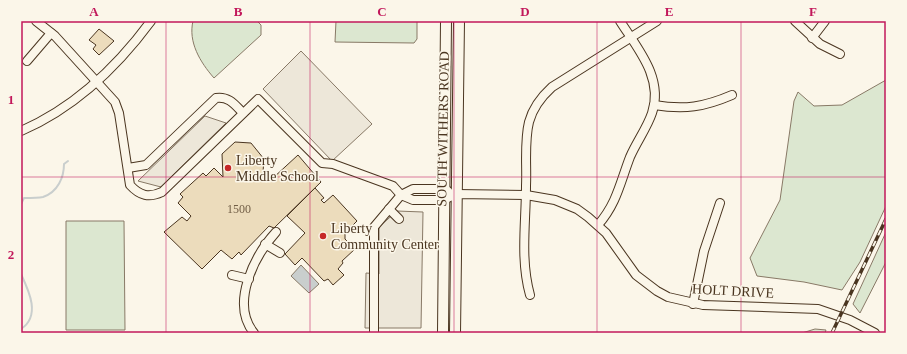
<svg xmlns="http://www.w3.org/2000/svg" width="907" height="354" font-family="Georgia,serif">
<rect width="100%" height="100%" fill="#fbf6e9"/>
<g fill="#dce7d0" stroke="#887966">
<path d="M193,21H257L261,25V35L214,78C200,62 188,42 193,21Z"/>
<path d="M336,21H417V39L414,43L335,42Z"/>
<path d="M886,80V206L860,262L842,290L804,282L757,276L750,258L780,200L794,101L798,92L814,106L842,105Z"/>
<path d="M66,221H124L125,330H66Z"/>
<path d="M886,232V262L860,313L853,304Z"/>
<path d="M815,329L826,330L825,333H802Z"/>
</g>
<g fill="#ede7d9" stroke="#887966">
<path d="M301,51L372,124L332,161L263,89Z"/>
<path d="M205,116L226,123L161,187L138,181Z"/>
<path d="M397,211L423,212L421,328H365L366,273L379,274V227Z"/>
</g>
<path fill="#c9cecd" stroke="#887966" d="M301,265L319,284L309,293L291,276Z"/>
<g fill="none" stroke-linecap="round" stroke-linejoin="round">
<g stroke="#c9cecd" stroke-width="2">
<path d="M21,204L24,198C30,198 38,198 43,197C58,192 64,177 64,164L68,161"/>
<path d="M21,274C29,291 41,316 21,329"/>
</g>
</g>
<g fill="#ecdcbc" stroke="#4a3520">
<path d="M99,29L114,41L99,55L93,49L96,45L89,40Z"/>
<path d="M235,142L251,143L264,159L263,172L273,178L298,155L321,182L274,228L269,226L241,255L239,252L232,259L221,250L202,269L164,232L182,217L187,221L191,216L178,203L183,197L180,194L203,173L206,176L214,168L223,177L222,154Z"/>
<path d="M315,188L324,198L321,200L324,203L333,195L357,221L345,233V239L355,249L342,261L343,263L338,269L344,275L333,285L328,279L324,281L302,258L295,265L285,254L305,233L287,216Z"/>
</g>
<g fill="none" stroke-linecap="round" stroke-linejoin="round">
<defs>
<g id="minor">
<path d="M36,21L55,36L115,102L119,113L130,185C140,196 149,198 162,192L258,99L322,163L333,164L393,186L401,195L413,200H444L456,194L526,195L555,200L577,209L588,217L606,233L636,275L657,291L668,297L703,305L818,309L850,320L875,333"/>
<path d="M795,21L820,44L840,54"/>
<path d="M812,38L825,21"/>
<path d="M27,61L51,33"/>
<path d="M654,105C685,110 704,107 732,95"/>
<path d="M21,131C74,108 117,67 151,21"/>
<path d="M128,168L146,165L216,98C229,96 235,105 243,113"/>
<path d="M389,209L399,219"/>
<path d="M598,225C617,203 620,183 630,157C637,141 647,128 652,113C664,78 637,48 620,21"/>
<path d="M265,244L280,253"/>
<path d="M232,275L249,279"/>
<path d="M530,295C520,259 526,223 526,186C527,166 524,142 529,122C533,107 541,97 552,87L657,21"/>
<path d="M693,304L704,251L720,203"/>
<path d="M254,333C230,304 254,256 276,232"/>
<path d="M374,333V227L401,195L413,189H445L448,191"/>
</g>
<g id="major">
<path d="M443,333L446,21"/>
<path d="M455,333L459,21"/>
</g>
</defs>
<use href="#minor" stroke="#4a3520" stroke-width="10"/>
<use href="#major" stroke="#4a3520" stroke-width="12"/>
<use href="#minor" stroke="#fbf6e9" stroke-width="8"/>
<use href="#major" stroke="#fbf6e9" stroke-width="10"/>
<defs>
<path id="rail" d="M832,333L886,219"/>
</defs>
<use href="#rail" stroke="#4a3520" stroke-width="3.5"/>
<use href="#rail" stroke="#fbf6e9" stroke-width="2" stroke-dasharray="6" stroke-linecap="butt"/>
</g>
<path fill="none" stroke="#c2185b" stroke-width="1" stroke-opacity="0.55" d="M166,21V333M310,21V333M454,21V333M597,21V333M741,21V333M21,177H886"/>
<g fill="#c62828" stroke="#fbf6e9" stroke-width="1.5">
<circle cx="228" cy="168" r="4"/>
<circle cx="323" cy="236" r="4"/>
</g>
<g text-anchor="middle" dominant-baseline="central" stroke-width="3" stroke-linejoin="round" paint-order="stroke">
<g font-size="12" fill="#725f47">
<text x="239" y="209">1500</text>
</g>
<g font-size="14" fill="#4a3520" stroke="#fbf6e9">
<text transform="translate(443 129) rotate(-89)">SOUTH WITHERS ROAD</text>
<text transform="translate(733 291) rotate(3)">HOLT DRIVE</text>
</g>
<g font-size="14" fill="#4a3520" stroke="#fbf6e9" text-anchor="start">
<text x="236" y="160">Liberty<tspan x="236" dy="16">Middle School</tspan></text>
<text x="331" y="228">Liberty<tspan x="331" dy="16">Community Center</tspan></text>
</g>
</g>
<rect width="907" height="354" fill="none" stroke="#fbf6e9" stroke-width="44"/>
<rect x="22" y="22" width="863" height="310" fill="none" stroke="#c2185b" stroke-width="1.5"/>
<g font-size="13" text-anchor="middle" font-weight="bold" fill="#c2185b">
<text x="94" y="16">A</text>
<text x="238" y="16">B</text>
<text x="382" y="16">C</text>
<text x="525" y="16">D</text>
<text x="669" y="16">E</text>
<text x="813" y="16">F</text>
<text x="11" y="104">1</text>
<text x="11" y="259">2</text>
</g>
</svg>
